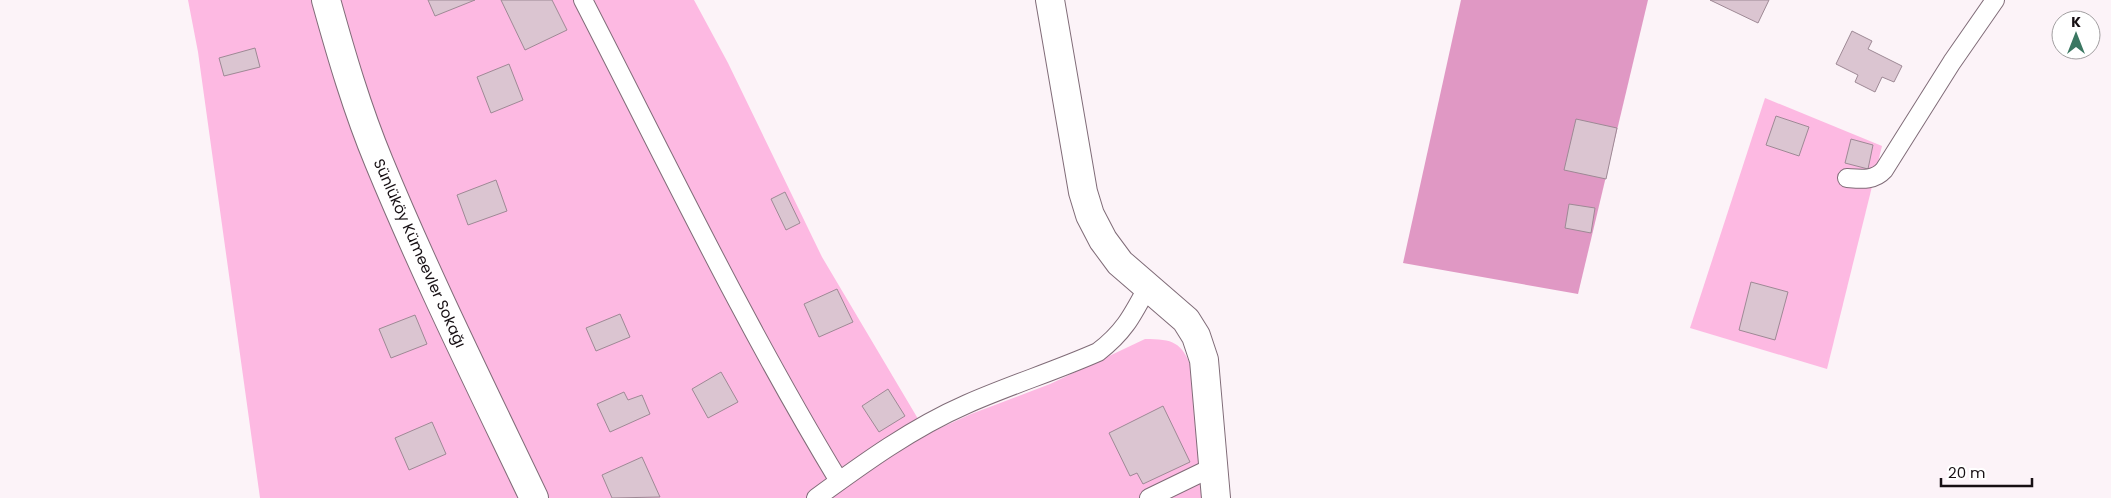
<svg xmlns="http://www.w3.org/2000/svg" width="2111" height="498" font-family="Poppins,sans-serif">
<rect width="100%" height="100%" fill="#fcf3f8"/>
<g fill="#fdb9e2">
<path d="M188,0H694L728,63L822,257L927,434L971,414L1050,384L1145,339C1173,339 1182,342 1192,369L1204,498H260L198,52Z"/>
<path d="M1765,98L1882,146L1827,369L1690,328Z"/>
</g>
<path fill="#e098c4" d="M1461,0H1648L1578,294L1403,263Z"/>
<g fill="#dbc5d1" stroke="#9e8995">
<path d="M428,0H475L435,16Z"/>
<path d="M501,0H552L567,30L525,50Z"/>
<path d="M1710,0H1769L1758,23Z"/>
<path d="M1852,31L1872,41L1868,49L1902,66L1894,82L1882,77L1875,92L1855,82L1858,75L1836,64Z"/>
<path d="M255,48L260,67L224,76L219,58Z"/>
<path d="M509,64L523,100L491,113L477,77Z"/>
<path d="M1776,116L1809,127L1799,156L1766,145Z"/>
<path d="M1576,119L1617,128L1606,179L1564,170Z"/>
<path d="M1851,139L1873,145L1868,169L1845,163Z"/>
<path d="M496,180L507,211L468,225L457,195Z"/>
<path d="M785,192L800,223L786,230L771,199Z"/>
<path d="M1569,204L1595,208L1591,233L1565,228Z"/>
<path d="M1751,282L1788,292L1775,340L1739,330Z"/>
<path d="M837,289L853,322L819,337L804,304Z"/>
<path d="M620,314L630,337L596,351L586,328Z"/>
<path d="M415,315L427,344L391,358L379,329Z"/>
<path d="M721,372L738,402L708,418L692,389Z"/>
<path d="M888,389L905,416L879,432L862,406Z"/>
<path d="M624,392L628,400L642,395L650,414L610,432L597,404Z"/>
<path d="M1163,406L1190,462L1143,484L1137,473L1130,476L1109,433Z"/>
<path d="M432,422L446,454L409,470L395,438Z"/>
<path d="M642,457L660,497L612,498L602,475Z"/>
</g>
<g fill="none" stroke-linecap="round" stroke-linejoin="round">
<defs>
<g id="service">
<path d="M583,0C666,161 745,326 839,481"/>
<path d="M1847,178C1861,179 1874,181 1884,170L1952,62L1995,0"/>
<path d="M816,498C864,463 912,428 967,404C1010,385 1055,371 1098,352C1124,332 1132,316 1147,288"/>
<path d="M1149,498L1213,467"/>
</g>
<g id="minor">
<path d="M326,0C341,54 357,109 379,162C426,276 481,387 534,498"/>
<path d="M1050,0L1083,192L1090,215L1103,240L1120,263L1186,320L1196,336L1204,360L1216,498"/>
</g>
</defs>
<use href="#service" stroke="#806c78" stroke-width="20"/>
<use href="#minor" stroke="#806c78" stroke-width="30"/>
<use href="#service" stroke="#fff" stroke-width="18"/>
<use href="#minor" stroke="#fff" stroke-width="28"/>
</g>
<g text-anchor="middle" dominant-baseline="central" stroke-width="4.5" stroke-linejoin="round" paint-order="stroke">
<g font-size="15" fill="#160f13" stroke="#fff">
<text transform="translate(420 253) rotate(66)">Sünlüköy Kümeevler Sokağı</text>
</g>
</g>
<g transform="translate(2076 35)"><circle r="24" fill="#ffffff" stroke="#a29fa1"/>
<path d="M0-4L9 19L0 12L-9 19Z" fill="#3b7762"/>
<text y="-8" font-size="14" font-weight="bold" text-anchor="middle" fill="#160f13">K</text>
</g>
<path d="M1941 478v8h91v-8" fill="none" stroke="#160f13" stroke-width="2.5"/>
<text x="1948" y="478" font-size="15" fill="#160f13" stroke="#ffffff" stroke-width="4" paint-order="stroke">20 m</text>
</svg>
